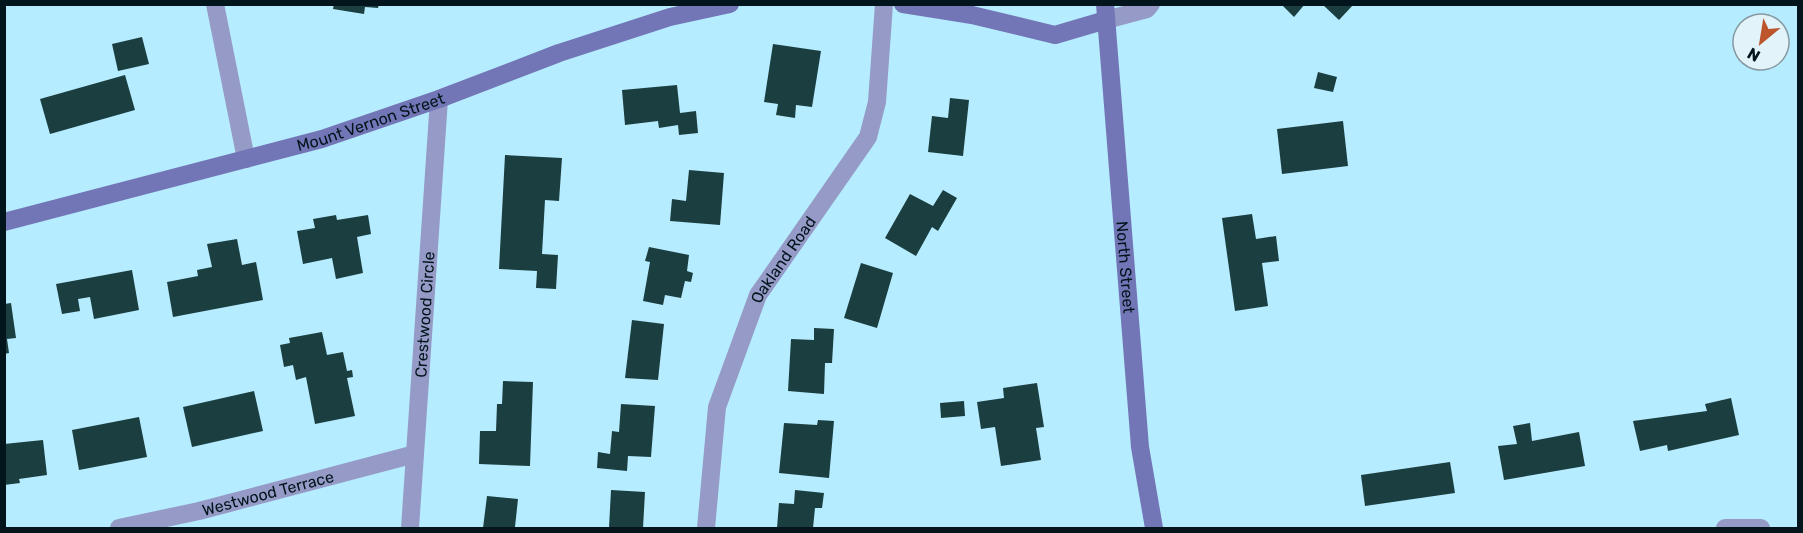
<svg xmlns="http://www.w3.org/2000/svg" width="1803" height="533" font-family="Rubik,sans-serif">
<rect width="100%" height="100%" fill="#b6ecff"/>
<g fill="#1b3e40">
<path d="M334,4H379L378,8L365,7L364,14L333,9Z"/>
<path d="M1281,4H1305L1294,17Z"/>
<path d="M1322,4H1354L1339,20Z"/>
<path d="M142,37L149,64L118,71L112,44Z"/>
<path d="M773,44L821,51L812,107L796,105L795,118L776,115L778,104L764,102Z"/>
<path d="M1318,72L1337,77L1333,92L1314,88Z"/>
<path d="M125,75L135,110L50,134L40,99Z"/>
<path d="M677,85L680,113L696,111L698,133L679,135L678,125L659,128L658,121L625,125L622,90Z"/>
<path d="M950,98L969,100L963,156L928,152L932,116L948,118Z"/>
<path d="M1343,121L1348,166L1282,174L1277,129Z"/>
<path d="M505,155L562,158L559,201L545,200L542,254L558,255L556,289L536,288L537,271L499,269Z"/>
<path d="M689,170L724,173L720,225L670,221L672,199L686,201Z"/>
<path d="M943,190L957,198L938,231L932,227L916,256L885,238L910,194L933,206Z"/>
<path d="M1252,214L1256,239L1276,236L1279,261L1262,263L1268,306L1235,311L1222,218Z"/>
<path d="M336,215L337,220L368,215L371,234L357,237L363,273L336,279L332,258L303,264L297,231L315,228L313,219Z"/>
<path d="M237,239L242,265L256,262L263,300L173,317L167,282L198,276L197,270L212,267L207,244Z"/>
<path d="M649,247L689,255L687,271L693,273L691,282L685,281L681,298L665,295L663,305L643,301L650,262L645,261Z"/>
<path d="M861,263L893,273L877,328L844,318Z"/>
<path d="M132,270L139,310L94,319L90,297L78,299L80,311L62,314L56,284Z"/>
<path d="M11,303L16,338L7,339L9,353L4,354V304Z"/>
<path d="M632,320L664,324L658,380L625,378Z"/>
<path d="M814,328L834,329L832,363H825L824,394L788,391L791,339L814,340Z"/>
<path d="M322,332L327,355L343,352L347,371L352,370L353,377L347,378L355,416L315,424L306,377L296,380L293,365L284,367L280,345L290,343L289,338Z"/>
<path d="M503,381L533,382L530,466L479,464L480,431H496L497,404H502Z"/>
<path d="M1037,383L1044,427L1036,428L1041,460L1001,466L995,427L981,429L977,402L1004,398L1003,388Z"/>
<path d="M254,391L263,431L192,447L183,407Z"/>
<path d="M1731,398L1739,435L1668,451L1667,445L1640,451L1633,421L1707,411L1705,404Z"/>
<path d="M964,401L965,416L941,418L940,403Z"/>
<path d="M621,404L655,406L651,457L628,456L627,471L597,468L598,452L610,454L612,431L619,432Z"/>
<path d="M139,417L147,457L79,470L72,430Z"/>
<path d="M818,420L834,421L829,478L779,473L784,423L817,425Z"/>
<path d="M1530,423L1532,441L1579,432L1585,466L1504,480L1498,446L1517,444L1513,426Z"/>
<path d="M43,440L47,475L19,479L20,483L4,485V444Z"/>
<path d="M1450,462L1455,493L1365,506L1361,475Z"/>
<path d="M611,490L645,492L643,528H609Z"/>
<path d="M795,490L824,493L822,508H815L813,528H777L779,503L794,504Z"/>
<path d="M487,496L518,499L515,527L483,528Z"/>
</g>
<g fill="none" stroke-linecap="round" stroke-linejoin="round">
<g stroke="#969ac6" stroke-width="18">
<path d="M215,4L246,159"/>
<path id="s1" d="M119,528L199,511L415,454"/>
<path id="s2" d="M410,528L439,99"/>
<path id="s3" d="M706,528L717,407L758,295L868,137L877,102L884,4"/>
<path d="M1725,528H1761"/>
</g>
<path stroke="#969ac6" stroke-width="18" d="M1106,20L1147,9L1151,4"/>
<g stroke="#7376b6" stroke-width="18">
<path d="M903,4L972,15L1055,35L1106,20"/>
<path id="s4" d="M1105,4L1140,447L1154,528"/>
<path id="s5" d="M4,222L322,139L439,99L559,53L670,17L730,4"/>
</g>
</g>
<g text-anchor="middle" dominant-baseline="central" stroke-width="6" stroke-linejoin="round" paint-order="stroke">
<g font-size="16" fill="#02151c" stroke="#e2f3f9">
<text stroke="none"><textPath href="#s5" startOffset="380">Mount Vernon Street</textPath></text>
<text stroke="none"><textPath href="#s3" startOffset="284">Oakland Road</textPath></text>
<text stroke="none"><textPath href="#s4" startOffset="264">North Street</textPath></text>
<text stroke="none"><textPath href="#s2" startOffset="214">Crestwood Circle</textPath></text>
<text stroke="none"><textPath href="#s1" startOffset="153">Westwood Terrace</textPath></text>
</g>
</g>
<rect width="1803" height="533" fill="none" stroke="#02151c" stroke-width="12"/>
<g transform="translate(1761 42) rotate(210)"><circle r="28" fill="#e2f3f9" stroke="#889aa1" stroke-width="1.5"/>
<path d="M0-4.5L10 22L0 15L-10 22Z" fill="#bc552c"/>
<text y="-9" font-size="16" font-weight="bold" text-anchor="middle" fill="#02151c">N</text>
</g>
</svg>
